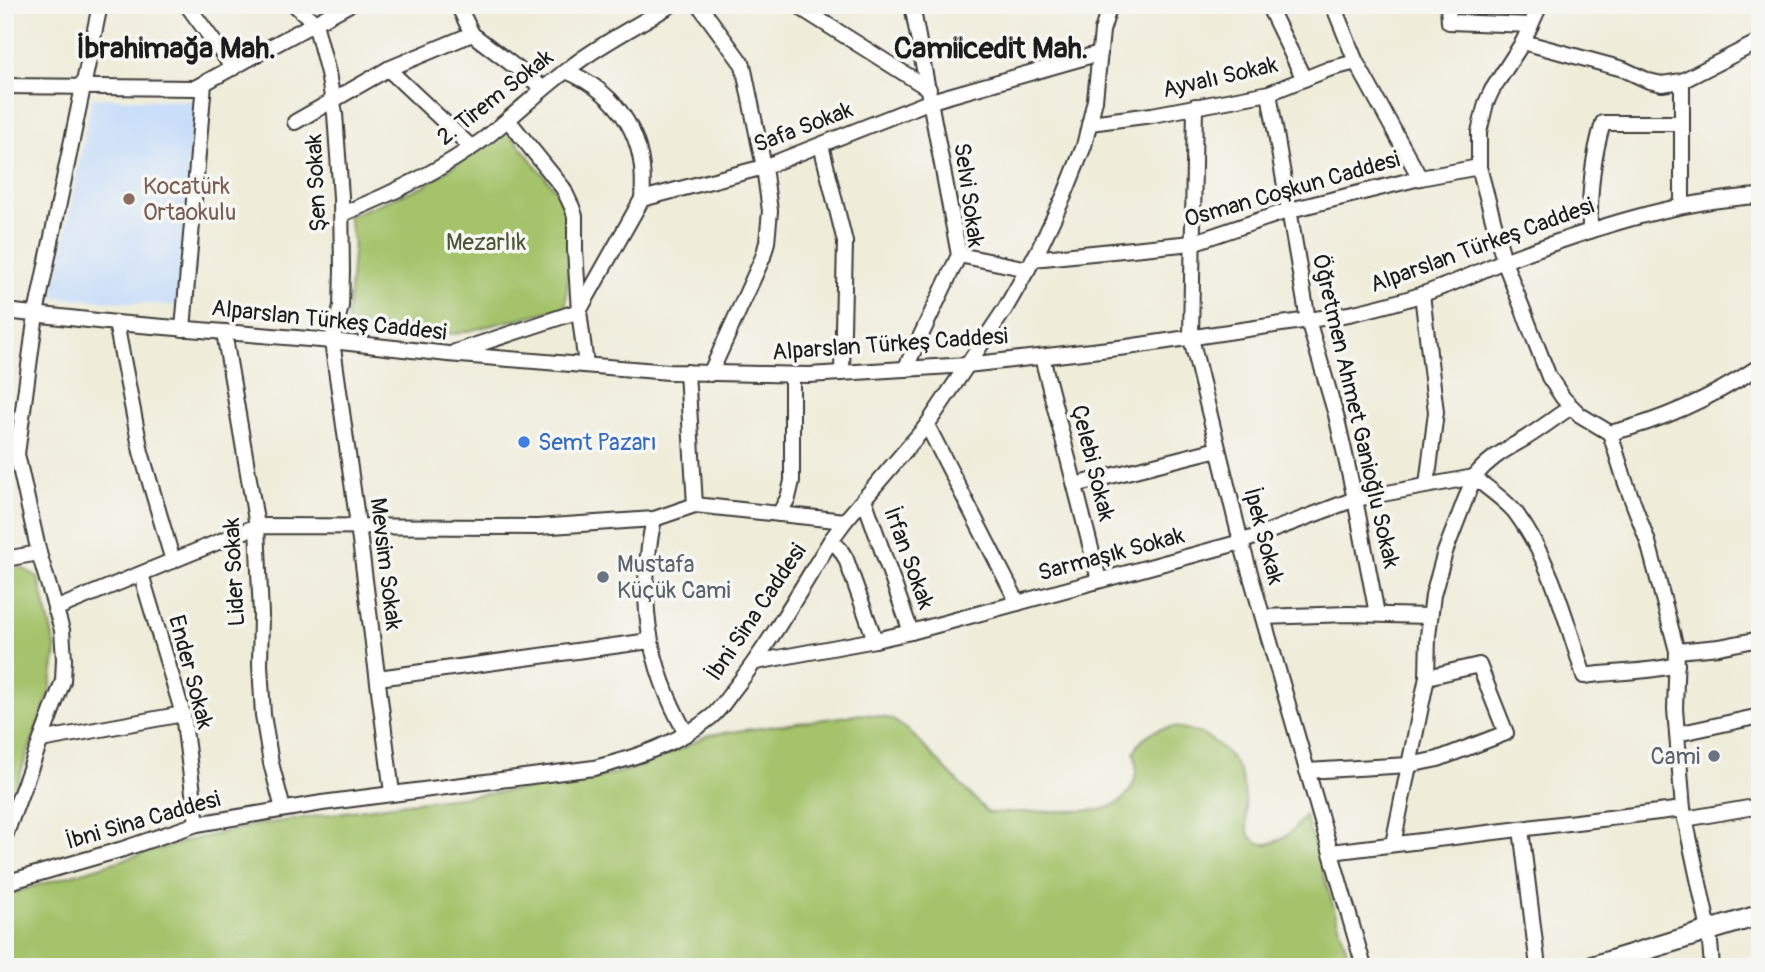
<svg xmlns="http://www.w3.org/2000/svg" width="1765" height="972" font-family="Pangolin,sans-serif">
<rect width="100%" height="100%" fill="#f6f6f2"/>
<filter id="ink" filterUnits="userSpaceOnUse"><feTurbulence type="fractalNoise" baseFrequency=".0143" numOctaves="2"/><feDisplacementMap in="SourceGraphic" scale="14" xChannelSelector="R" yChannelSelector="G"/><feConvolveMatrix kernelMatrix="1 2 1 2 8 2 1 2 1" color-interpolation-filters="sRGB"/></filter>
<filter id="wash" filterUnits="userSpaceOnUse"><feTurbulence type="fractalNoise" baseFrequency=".00686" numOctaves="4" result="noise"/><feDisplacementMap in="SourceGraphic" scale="28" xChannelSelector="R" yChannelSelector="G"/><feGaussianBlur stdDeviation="1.57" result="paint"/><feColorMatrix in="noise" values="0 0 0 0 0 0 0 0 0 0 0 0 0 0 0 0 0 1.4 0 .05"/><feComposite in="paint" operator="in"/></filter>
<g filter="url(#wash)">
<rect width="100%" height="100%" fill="#efecd9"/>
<path fill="#c7ddf9" d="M92,98L194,101L179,306L53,297Z"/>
<g fill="#a4c36a" stroke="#607043" stroke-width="2">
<path d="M506,129L559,194C575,225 567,272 566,307L456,334L347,324L354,243L348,216L426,185Z"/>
<path d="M15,564L38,577L56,650L50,691L5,817V566Z"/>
<path d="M862,714L872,715L891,719L908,730L988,813L1100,810C1128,804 1142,780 1134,752C1157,706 1220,732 1238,769C1246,784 1246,816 1248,833C1264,859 1294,833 1305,815L1352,967H9L5,930V895L186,841L256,825L407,803L569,784L614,774L636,768L685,747L708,735Z"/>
</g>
</g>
<g filter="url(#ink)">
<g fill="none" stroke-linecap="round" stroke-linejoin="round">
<defs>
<g id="street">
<path d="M187,5L233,68"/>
<path d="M295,5L315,23L328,73L335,114L341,197L342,270L341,306L332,341L358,525L392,793"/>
<path d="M458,5L472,34L543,88"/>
<path d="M699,5L743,65L764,167L770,211L767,242L763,257L710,374"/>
<path d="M1268,5L1304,79"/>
<path d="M1333,5L1356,62L1420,178"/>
<path d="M1448,5L1449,22L1531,25"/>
<path d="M1540,5L1523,42L1492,90L1486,103L1479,132V167L1504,261L1549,377L1563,398L1580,415L1610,433L1625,481L1648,542L1677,651L1675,709L1683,809L1709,930L1712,967"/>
<path d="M804,10L929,89"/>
<path d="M1523,42L1623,69L1649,81L1662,84L1682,81L1760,41"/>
<path d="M388,69L471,147"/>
<path d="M566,71C621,94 648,140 642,199"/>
<path d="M1682,81V205"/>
<path d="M5,86L195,88L348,5"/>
<path d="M1269,93L1308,320L1336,415L1355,499L1377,614"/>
<path d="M1195,106L1191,338L1241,542L1364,967"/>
<path d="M508,120L563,188L572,207L575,216V250L579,311L586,365"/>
<path d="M295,122L388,69L472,34"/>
<path d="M1090,123L1152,115L1269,93L1329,69L1356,62"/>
<path d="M821,145L845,242L842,373"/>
<path d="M342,214C392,194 440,171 484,139C515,115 543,87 575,64C604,42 640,24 671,5"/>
<path d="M1590,231C1589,194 1592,159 1603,123H1682"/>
<path d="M959,255L1028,269"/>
<path d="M1033,259L1192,243L1290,210L1420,178L1479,167"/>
<path d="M1422,294L1436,412L1427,485"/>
<path d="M5,311L116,323L332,341L448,354L669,372L809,375L967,365L1127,347L1349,314C1381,307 1412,299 1442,287C1464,279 1485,269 1506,260C1589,230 1671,201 1760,196"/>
<path d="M116,323L141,452L173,561"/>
<path d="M183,329L204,83"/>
<path d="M224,332L257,526L261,615L260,665L263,715L271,763L283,809"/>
<path d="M455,352L579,311L642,199L764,167L931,101L1100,53"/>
<path d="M1042,357L1099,580"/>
<path d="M905,369L959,255L912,5"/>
<path d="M687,372L695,505"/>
<path d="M927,425L1018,603"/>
<path d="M1610,433C1665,420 1713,397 1760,366"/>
<path d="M1075,485L1218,449"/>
<path d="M864,499L911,632"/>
<path d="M779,514L788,498L792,481V375"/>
<path d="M654,519C637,597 647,664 686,733"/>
<path d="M831,540L840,549L846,559L875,640"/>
<path d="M5,559L39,553"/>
<path d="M141,574L183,714L197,824"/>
<path d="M55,609L257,526L537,527L654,519L695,505L845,521"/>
<path d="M1263,617L1348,614L1430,616"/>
<path d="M1677,651L1719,647L1760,639"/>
<path d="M756,662L875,640L911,632L1241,542L1355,499L1474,477C1487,488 1504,499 1515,512C1551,560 1566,620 1584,676C1615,671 1646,673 1677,665"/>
<path d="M378,678L650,641"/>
<path d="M1677,734L1760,716"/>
<path d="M41,740L183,714"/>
<path d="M1307,771L1409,765L1438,759L1506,733L1479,665L1427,677"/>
<path d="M1685,819L1760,806"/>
<path d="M1521,829L1538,967"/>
<path d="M5,836L63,681L64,659L62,630L39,553L17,454L36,314L100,5"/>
<path d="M1393,844L1427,677L1428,636L1433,595L1445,552L1474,477C1487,461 1501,452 1519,442C1537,432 1554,418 1571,407"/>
<path d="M1331,852L1683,809"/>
<path d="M5,883L123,849L197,824L322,803L594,768C634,758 678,744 711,717C720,710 727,698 735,688C771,642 800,590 831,540L845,521L927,425L1005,309L1038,251L1064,196L1084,146L1095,100L1102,31L1110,5"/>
</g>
<path id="secondary" d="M1590,967L1760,915"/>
</defs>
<use href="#street" stroke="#3c3b38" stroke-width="18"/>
<use href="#secondary" stroke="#3c3b38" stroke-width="23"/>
<use href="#street" stroke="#fff" stroke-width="14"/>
<use href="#secondary" stroke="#fff" stroke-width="19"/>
</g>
</g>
<circle fill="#8d6e63" stroke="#f6f6f2" stroke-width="2.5" cx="129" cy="199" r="7"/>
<circle fill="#3f7fe0" stroke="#f6f6f2" stroke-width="2.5" cx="524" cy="442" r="7"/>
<g fill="#6b7280" stroke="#f6f6f2" stroke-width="2.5">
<circle cx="603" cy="577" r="7"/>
<circle cx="1714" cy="756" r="7"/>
</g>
<g text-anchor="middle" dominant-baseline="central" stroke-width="7" stroke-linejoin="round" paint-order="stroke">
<g font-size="23" fill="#1c1c1c" stroke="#f6f6f2">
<text transform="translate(1220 77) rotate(-13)">Ayvalı Sokak</text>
<text transform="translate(495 97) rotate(-38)">2. Tirem Sokak</text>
<text transform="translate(803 127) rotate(-21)">Safa Sokak</text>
<text transform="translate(316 183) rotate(-93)">Şen Sokak</text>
<text transform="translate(1292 189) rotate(-16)">Osman Coşkun Caddesi</text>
<text transform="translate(969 195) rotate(82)">Selvi Sokak</text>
<text transform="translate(1482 245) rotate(-20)">Alparslan Türkeş Caddesi</text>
<text transform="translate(329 320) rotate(6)">Alparslan Türkeş Caddesi</text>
<text transform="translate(890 344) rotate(-4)">Alparslan Türkeş Caddesi</text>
<text transform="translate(1356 411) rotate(77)">Öğretmen Ahmet Ganioğlu Sokak</text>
<text transform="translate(1093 463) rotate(76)">Çelebi Sokak</text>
<text transform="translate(1264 536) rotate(75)">İpek Sokak</text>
<text transform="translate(1111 554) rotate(-15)">Sarmaşık Sokak</text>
<text transform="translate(909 558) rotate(70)">İrfan Sokak</text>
<text transform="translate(386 564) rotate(83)">Mevsim Sokak</text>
<text transform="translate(234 572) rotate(-93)">Lider Sokak</text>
<text transform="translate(756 612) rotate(-56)">İbni Sina Caddesi</text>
<text transform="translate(191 672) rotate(75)">Ender Sokak</text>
<text transform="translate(143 820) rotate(-16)">İbni Sina Caddesi</text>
</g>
<g font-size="23" fill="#785e54" stroke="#f6f6f2" text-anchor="start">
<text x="143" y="186">Kocatürk<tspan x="143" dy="26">Ortaokulu</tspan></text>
</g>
<g font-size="23" fill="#4c5637" stroke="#f6f6f2">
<text x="486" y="242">Mezarlık</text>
</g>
<g font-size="23" fill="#366cbe" stroke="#f6f6f2" text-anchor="start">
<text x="538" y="442">Semt Pazarı</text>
</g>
<g font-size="23" fill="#5b616d" stroke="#f6f6f2" text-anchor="start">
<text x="617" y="564">Mustafa<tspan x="617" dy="26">Küçük Cami</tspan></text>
<text x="1700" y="756" text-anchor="end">Cami</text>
</g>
<g font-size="30" font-weight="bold" fill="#1c1c1c" stroke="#f6f6f2">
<text x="176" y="48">İbrahimağa Mah.</text>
<text x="991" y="48">Camiicedit Mah.</text>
</g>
</g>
<rect width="1765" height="972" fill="none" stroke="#f6f6f2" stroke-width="28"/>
</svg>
